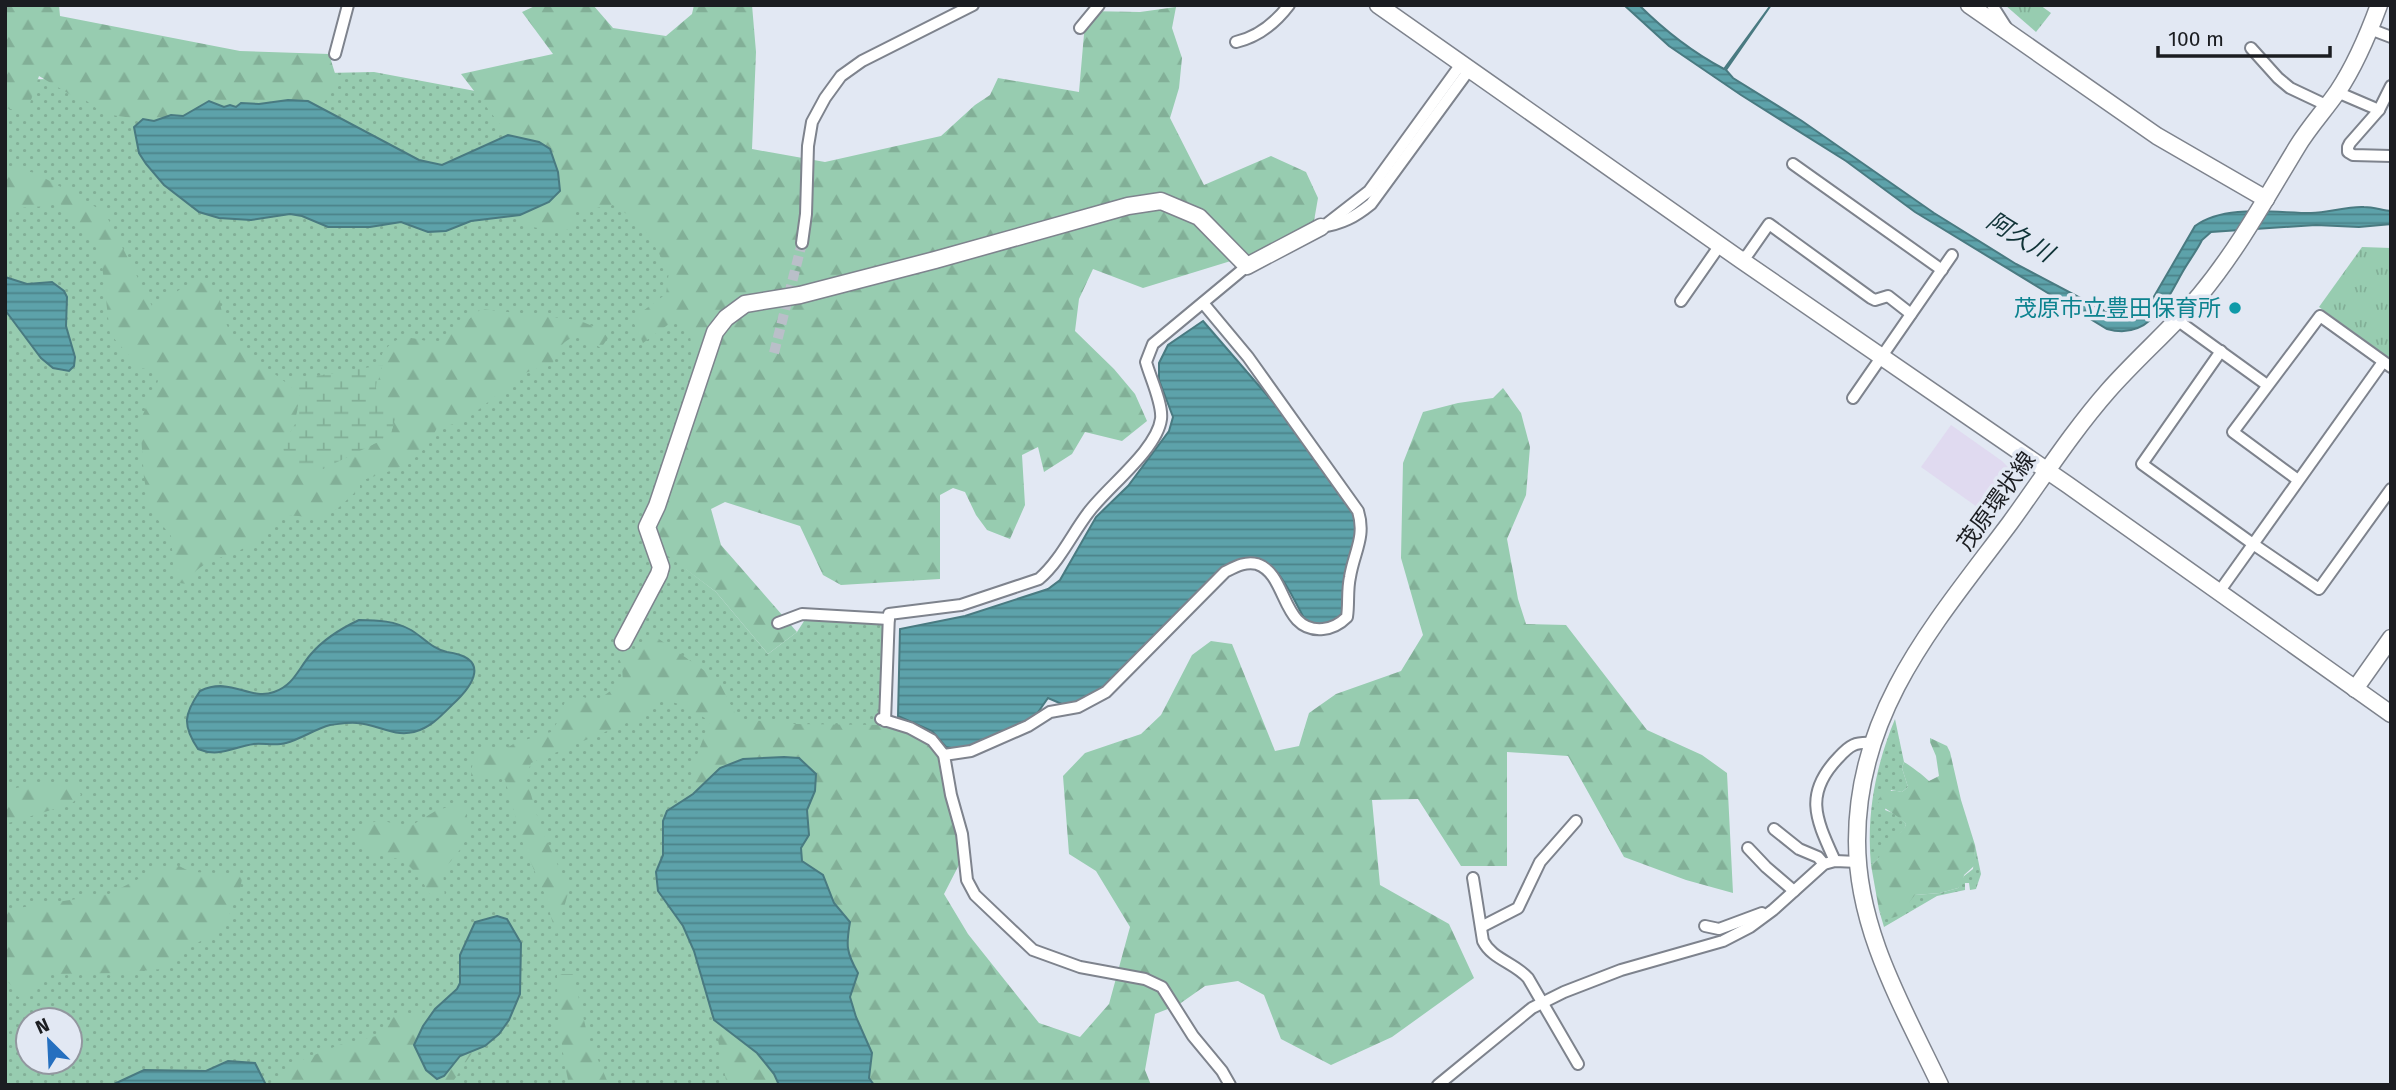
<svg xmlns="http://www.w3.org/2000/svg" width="2396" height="1090" font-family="'Fira Sans','Noto Sans JP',sans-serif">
<defs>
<pattern id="grass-dots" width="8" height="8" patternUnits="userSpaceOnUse" patternTransform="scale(1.75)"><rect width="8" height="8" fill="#97ccb0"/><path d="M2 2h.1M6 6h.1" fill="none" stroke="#82af97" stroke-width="1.8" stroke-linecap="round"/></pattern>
<pattern id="forest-firs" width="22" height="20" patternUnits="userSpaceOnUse" patternTransform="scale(1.75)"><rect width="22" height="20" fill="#97ccb0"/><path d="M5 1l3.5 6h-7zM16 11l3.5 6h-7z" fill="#82af97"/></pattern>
<pattern id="wetland-marsh" width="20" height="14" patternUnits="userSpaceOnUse" patternTransform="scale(1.75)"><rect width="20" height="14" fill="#97ccb0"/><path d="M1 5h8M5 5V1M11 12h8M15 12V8" fill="none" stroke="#82af97"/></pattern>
<pattern id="park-tufts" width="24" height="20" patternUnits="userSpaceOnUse" patternTransform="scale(1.75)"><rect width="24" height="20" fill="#97ccb0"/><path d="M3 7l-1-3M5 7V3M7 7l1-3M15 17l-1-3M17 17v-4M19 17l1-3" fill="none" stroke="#82af97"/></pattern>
<pattern id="water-rules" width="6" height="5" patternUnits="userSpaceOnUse" patternTransform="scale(1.75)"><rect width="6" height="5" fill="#5da2aa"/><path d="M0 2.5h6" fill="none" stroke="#4c838a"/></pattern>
</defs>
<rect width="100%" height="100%" fill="#e2e8f3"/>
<path fill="#e0daf0" d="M1951,425L2002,461L2010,469L2013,481L2010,492L2012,494L1994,519L1921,467Z"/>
<g fill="url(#grass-dots)" fill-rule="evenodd">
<path d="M374,72L545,104L707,279L686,569L716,592L768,654L797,632L806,618L883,625L880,725L875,1085H5V80ZM28,1020H70V1062H28Z"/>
<path d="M1895,719L1904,762L1902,768L1908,787L1902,792L1891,790L1885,810L1898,815L1906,824L1904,830C1890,839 1885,855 1871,865C1866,814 1876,765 1895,719Z"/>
<path d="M1975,845L1981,874L1976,889L1970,890L1969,883H1965V890L1937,896L1884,927L1879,910L1881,914L1915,895L1940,893L1958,888L1964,876L1973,869Z"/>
</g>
<g fill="url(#forest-firs)">
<path d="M5,5H59L60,16L240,51L329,54L338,83L321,107C295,94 269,105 241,103L236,107H224L209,101L183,116L171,115L154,121L104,114L84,99L71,95L39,76L27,112L5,108Z"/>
<path d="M537,5H593L613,28L666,36L692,14L694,5H752L756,52L752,149L825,162L941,136L975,105L990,95L998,78L1079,92L1086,11L1140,12L1176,7L1172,28L1182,58L1179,88L1170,118L1204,185L1271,156L1306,172L1318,198L1314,221L1296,239L1234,260L1143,288L1093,269L1079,299L1075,331L1114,369L1135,394L1147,421L1122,441L1085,432L1072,454L1044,472L1038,447L1022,455L1025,505L1010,539L987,530L976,515L965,492L953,488L940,495V579L841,585L823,575L800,526L725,502L711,509L721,545L797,632L768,654L716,592L664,553L656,524L697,413L690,333L673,321L643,343L632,319L666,294L669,271L642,224L613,205L574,212V229L558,231L525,226L520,215L549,202L539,142L508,135L461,74L553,54L522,12Z"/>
<path d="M5,166L35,173L83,199L105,213L153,308L182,288L198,280L220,295C219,342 268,366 300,394L295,424L283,445L323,469L376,443L391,433L396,416C360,390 385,385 382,354C399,329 414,339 439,344L481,309L578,320L602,330L608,338L601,348L578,335C562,341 559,347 553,363L525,373L463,422L437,428C418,466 399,468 360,481V488L337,509L316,519C305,517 294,514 283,517C268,521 265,532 254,541C232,561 201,554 187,584L179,583L174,573L171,536L150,510L144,478L140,421L158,381L152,370L140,368L110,334L102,265L97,249L58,201L47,206L5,209Z"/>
<path d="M1503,388L1521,413L1530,447L1526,495L1507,539L1518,599L1526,624L1566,625L1647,730L1702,755L1727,773L1733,893L1686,880L1624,857L1568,756L1507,752V866H1461L1418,799L1372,800L1380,885L1449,924L1474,978L1392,1037L1331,1065L1281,1039L1264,995L1238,981L1205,986L1178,1005L1155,1014L1145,1070L1151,1085H874L869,1078L872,1052L856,1017L850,997L858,973C846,952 846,945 850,922L834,903L823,875L802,861L800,848L809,835L807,810L815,791L720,768L693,794L692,768L710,721L682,705L659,698L643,716L531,763L526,777L540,826L569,890L556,935L545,895L524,847L505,780L485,775L471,776L473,759L476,748L502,751L515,743L551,732L560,718L565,701L579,695L595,702L623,682L622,666L616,650L635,652L656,637L718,680L738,719L794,724L880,725L897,729L932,745L941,758L955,818L961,861L944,894L968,934L1039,1023L1080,1037L1109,1004L1130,927L1096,871L1069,854L1063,776L1085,753L1141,734L1161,715L1192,655L1211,641L1232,644L1275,751L1299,746L1309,713L1336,694L1401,671L1423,635L1401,558L1403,463L1423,412L1458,403L1493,398Z"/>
<path d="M1930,738L1947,746L1950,752L1961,800L1975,845L1974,866L1964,875L1963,882L1958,888L1940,893L1915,895L1898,916L1888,919L1881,914L1879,910L1871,865C1880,859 1880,854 1885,845C1890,836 1903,835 1906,824C1897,814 1886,811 1877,801C1885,791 1889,789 1902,792L1908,787L1902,768L1904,762C1911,766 1924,776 1929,781L1939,776L1936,756L1930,742Z"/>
<path d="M43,783L76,784L81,795L71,804L5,824V790Z"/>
<path d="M460,804C480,830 462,849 443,870L445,899L430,895L420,877L403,860L375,854L353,840L358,828L379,820L409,827L437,810Z"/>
<path d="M179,866L191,872L243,874L240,889L231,904L228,922L201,941L179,952L162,969L116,973L50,974L38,980L37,994L18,997L13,987L5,979V910L109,894L158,869Z"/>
<path d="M557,974H573L588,1037L609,1085H569C561,1048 557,1012 557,974Z"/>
<path d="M433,1013L423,1026L437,1079L445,1076L460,1056L472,1053L454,1080V1085H277L287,1066L339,1045L376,1036L394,1016Z"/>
<path d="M714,1020C738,1039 766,1055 779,1085H727Z"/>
</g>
<path fill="url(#wetland-marsh)" d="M383,365C371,389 374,400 396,416L391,433L376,443L323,469L298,472L285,461L283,444L295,424L300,394L285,381Z"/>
<g fill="url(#park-tufts)">
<path d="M2005,5H2040L2051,13L2036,32Z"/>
<path d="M2362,247L2391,248V359L2319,307Z"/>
</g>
<g fill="url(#water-rules)" stroke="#497a81" stroke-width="2">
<path d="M1624,5H1639C1665,31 1692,52 1724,69L1771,5L1726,70L1733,78L1802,121L1934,213L2016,264L2105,311L2127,318L2137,317L2145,312L2195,226C2225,204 2276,213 2311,213C2328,213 2347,206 2364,207C2373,207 2382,210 2391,211V224L2359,227L2316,225L2211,232L2202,240C2196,252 2188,262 2182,273C2165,303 2149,341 2107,329L1915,212L1846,161L1741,95L1669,46Z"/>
<path d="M288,100L308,101L419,160L442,165L508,135L539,142L550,149L558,172L560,191L549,202L520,215L471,221L446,231L428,232L401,222L370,227H328L302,216L290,214L251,220L219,218L199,212L164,185L146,164L139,153L134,127L143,119L154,121L171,115L183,116L209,101L224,107L230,105L236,107L241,103L259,104Z"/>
<path d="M5,277L27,284L52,282L64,291L67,297L66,326L75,357L74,366L69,371L53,368L41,358L5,310Z"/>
<path d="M1203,321L1292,424L1333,486L1346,494L1362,525L1345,607L1340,619L1323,626L1307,623C1291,598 1281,559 1248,558L1090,701L1064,705L1048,698L1034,718L972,746L956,749L946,747L932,731L898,716L900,629L965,616L1048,589L1060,580L1096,517L1128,486L1169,431L1173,417L1159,380V363L1168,345Z"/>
<path d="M359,620C378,620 395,621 411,630C423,637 432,649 447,652C490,658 475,684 452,705C441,716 430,728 414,732C392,737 377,724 357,723C348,722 339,724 330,725C315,729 301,739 286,743C276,746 264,743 254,744C233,747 219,758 198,749C182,725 184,714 200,691C231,676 249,701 274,692C294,685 298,669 311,654C323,640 342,628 359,620Z"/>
<path d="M784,757L799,758L816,774L815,791L807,810L809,835L801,848L802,861L823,875L834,903L850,922C846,945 846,952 858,973L850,997L856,1017L872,1053L869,1078L874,1085H779L774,1074L757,1053L714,1020L694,951L683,926L658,891L656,872L663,855V821L667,811L693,794L720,768L743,759Z"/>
<path d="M497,916L507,919L521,943L520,994L509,1020L499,1034L485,1046L460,1056L444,1076L437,1079L426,1070L414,1045L423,1026L435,1009L457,989L460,983V955L475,922Z"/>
<path d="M228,1061L255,1063L266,1085H112L144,1070L206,1071Z"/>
</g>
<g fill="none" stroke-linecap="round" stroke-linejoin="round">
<path stroke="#babfc9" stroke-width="10" stroke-dasharray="10 5" stroke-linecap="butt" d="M774,353L802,243"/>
<defs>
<g id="street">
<path d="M1992,5L2006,27"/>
<path d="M1080,28L1099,5"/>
<path d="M2370,29L2391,37"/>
<path d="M1236,42C1258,37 1276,22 1289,5"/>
<path d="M2251,48L2278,78L2290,88L2326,105"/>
<path d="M335,54L348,5"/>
<path d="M2337,92L2379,110L2350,143L2348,147V152L2353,155L2391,156"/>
<path d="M2379,110L2391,86"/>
<path d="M1793,164L1942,270"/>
<path d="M1324,226L1369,191L1461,64"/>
<path d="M1321,227C1342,224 1355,217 1371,204L1469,70"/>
<path d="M802,243L806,214L808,146L812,122L825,98L841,76L862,61L973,5"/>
<path d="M1741,260L1748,254L1769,224L1871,298L1875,300L1888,296L1911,314"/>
<path d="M1681,301L1720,245"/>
<path d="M2177,320L2267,385"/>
<path d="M2221,351L2142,464L2253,544L2319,589L2391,489"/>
<path d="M1853,398L1952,255"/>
<path d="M2298,480L2233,432L2320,316L2391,367"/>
<path d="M2219,592L2383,362"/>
<path d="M778,623L802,614L889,619"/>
<path d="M881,719L910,728L932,740L944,755L951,795L962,834L967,880L975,895L1033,950L1080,967L1145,979L1162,987L1193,1036L1222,1071L1230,1085"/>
<path d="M885,721L889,614L961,605L1039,579C1060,561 1072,534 1088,513C1106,488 1157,450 1161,419C1163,404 1150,377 1146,362L1153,344L1247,266"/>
<path d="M944,755L971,751L1028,726L1050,712L1078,707L1106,692L1225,572C1235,567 1245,561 1257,564C1288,574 1281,633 1323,629C1333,628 1340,624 1347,617C1349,604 1347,590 1350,577C1354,552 1366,537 1358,511L1248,357L1203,303"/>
<path d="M1774,829L1799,849L1818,857L1824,864"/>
<path d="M1748,848L1766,867L1794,891"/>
<path d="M1835,861C1816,819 1803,794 1839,757C1850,745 1855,742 1872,743"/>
<path d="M1473,878L1483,941C1492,959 1515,963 1528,978L1578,1064"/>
<path d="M1705,926L1719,929L1762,913"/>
<path d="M1481,927L1518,908L1540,862L1576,821"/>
<path d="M1438,1085L1532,1008L1564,992L1621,970L1723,941L1750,927L1773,910L1824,864L1835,861L1858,862"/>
</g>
<g id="secondary">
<path d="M1378,5L1741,260L2068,485L2391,714"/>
<path d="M1969,5L2157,136L2266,199"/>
<path d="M623,642L659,574L661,567L647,527L657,506L715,332L726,318L745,304L800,295L935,260L1128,206L1161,201L1199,217L1247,266L1321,227"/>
<path d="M2355,689L2391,638"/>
<path d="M1940,1085C1903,1007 1857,930 1857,841C1857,710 1936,622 2010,523C2042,479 2072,432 2108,391C2137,358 2171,329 2200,295C2238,249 2266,198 2297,147C2309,127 2325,110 2338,91C2356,64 2368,35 2379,5"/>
</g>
</defs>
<use href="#street" stroke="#7e838d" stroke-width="14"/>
<use href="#secondary" stroke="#7e838d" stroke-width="19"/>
<use href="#street" stroke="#fff" stroke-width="10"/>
<use href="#secondary" stroke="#fff" stroke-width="16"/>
</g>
<circle fill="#0f9aa8" stroke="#e2e8f3" stroke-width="2.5" cx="2235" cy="308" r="7"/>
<g text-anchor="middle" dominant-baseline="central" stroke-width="7" stroke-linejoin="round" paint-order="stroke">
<g font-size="23" fill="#0d838f" stroke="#e2e8f3" text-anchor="end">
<text x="2221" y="308">茂原市立豊田保育所</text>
</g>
<g font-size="23" fill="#1b1d21" stroke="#e2e8f3">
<text transform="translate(1996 501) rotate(-54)">茂原環状線</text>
</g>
<g font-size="24" font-style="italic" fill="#0f3236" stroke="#e2e8f3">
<text transform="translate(2020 237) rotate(31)">阿久川</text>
</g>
</g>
<rect width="2396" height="1090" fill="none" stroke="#1b1d21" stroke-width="14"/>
<g transform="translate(49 1041) rotate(336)"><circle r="33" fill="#e2e8f3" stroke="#92979f" stroke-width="2"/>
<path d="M0-5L12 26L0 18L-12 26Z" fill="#256fbf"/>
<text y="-10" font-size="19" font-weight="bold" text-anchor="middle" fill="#1b1d21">N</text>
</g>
<path d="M2158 46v10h172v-10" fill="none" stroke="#1b1d21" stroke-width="3.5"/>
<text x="2168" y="46" font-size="21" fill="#1b1d21" stroke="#e2e8f3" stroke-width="5" paint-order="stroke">100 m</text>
</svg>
